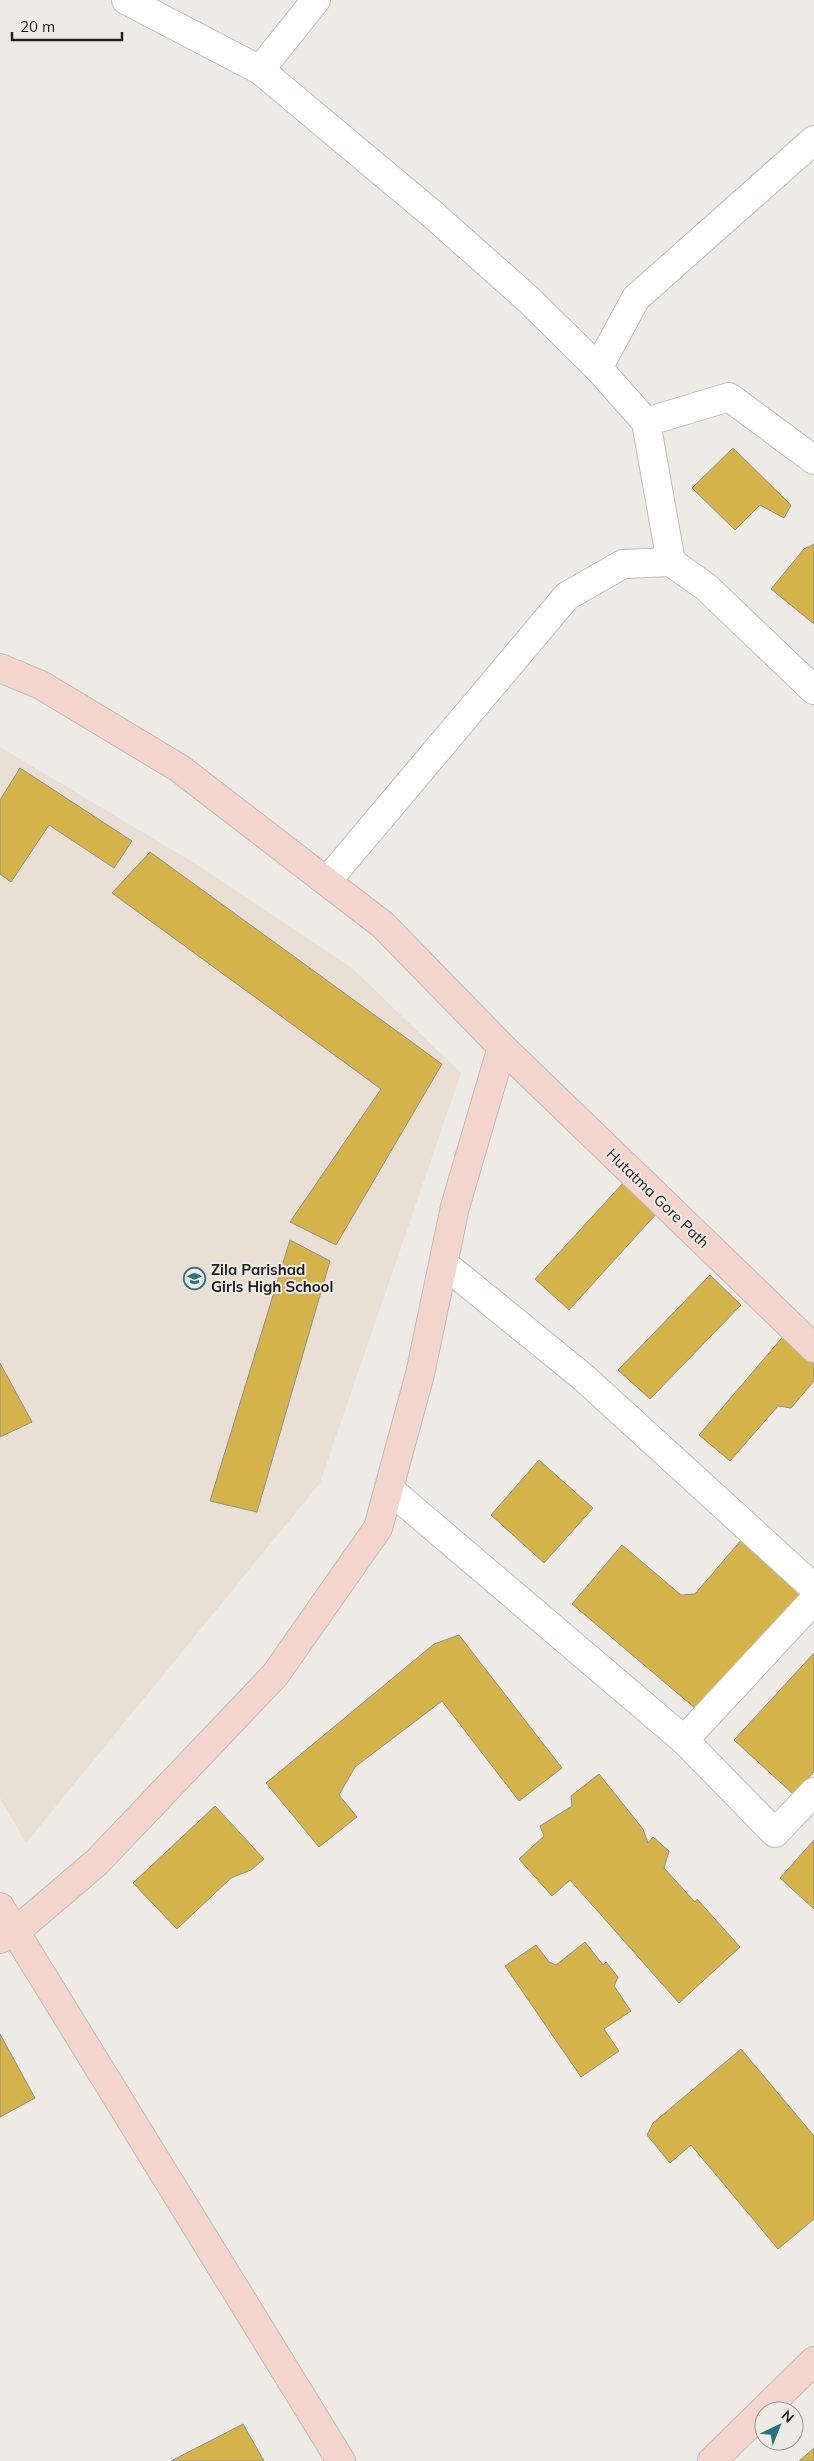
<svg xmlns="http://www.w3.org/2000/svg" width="814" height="2461" font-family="Mulish,sans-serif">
<rect width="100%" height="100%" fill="#eeeae6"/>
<path fill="#eadfd5" d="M0,747L196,864L352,968L461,1073L320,1483L26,1843L0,1798Z"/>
<g fill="#d4b34b" stroke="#908e89">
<path d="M733,448L791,505L784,518L760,505L735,530L692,488Z"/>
<path d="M814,544V624L771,589L804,549Z"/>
<path d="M20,768L132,841L114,868L49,825L11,882L0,874V800Z"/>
<path d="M150,852L442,1064L336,1245L290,1222L381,1089L112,893Z"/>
<path d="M624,1182L657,1213L569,1310L535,1279Z"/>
<path d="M290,1240L330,1261L257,1512L210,1501Z"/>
<path d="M710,1275L741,1305L650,1399L618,1370Z"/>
<path d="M786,1333L814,1356V1381L791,1408L778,1406L730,1461L699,1435Z"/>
<path d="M0,1363L32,1422L0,1437Z"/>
<path d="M539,1460L593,1508L544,1563L491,1515Z"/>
<path d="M742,1539L805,1593L702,1714L572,1604L622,1545L681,1595L695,1594Z"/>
<path d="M459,1635L562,1768L519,1801L442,1701L355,1767L339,1795L357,1817L319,1847L266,1783L434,1644Z"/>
<path d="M814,1653V1772L793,1794L734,1740Z"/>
<path d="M599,1774L643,1829L648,1843L653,1837L669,1851L664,1868L695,1902L697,1899L740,1947L679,2003L570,1880L552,1896L519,1859L544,1836L540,1826L572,1806L571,1796Z"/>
<path d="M215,1806L264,1859L251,1870L231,1878L177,1929L133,1883Z"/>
<path d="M814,1840V1909L780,1878Z"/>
<path d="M585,1942L603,1965L606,1962L618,1977L614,1986L631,2011L604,2029L619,2051L581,2077L505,1966L536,1945L549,1962L556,1965Z"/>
<path d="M0,2034L35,2098L0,2117Z"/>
<path d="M741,2049L814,2136V2219L778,2249L691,2145L670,2163L647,2135L653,2123Z"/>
<path d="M243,2424L264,2461H171Z"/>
<path d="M814,2448V2461H799Z"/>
</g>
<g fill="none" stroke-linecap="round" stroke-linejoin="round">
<defs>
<g id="street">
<path d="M126,0L260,70L431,213L528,299L598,368L646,422L671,562"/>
<path d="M260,70L316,0"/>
<path d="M598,368L636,298L814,140"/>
<path d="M646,422L729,397L814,460"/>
<path d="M327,881L567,596L623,564L671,562L706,587L814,690"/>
<path d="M444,1264L583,1377L814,1588"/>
<path d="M389,1489L684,1740L775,1833L814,1792"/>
<path d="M684,1740L814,1600"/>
</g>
<g id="secondary">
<path d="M0,668L41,685L179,768L383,925L502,1047L455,1207L420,1374L378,1528L275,1675L97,1862L15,1932L0,1939"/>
<path d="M502,1047L814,1348"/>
<path d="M0,1907L341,2461"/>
<path d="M712,2461L814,2361"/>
</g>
</defs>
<use href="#street" stroke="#c0bcb8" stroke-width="30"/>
<use href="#secondary" stroke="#c0bcb8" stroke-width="30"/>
<use href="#street" stroke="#fff" stroke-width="28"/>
<use href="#secondary" stroke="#f3d5ce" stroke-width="28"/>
</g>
<defs>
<symbol id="school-ring" viewBox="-11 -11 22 22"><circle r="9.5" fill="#eeeae6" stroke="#2a727c" stroke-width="1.5"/><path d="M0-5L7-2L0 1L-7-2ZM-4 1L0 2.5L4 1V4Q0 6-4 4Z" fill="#2a727c"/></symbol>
</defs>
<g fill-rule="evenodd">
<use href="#school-ring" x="182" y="1266" width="25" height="25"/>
</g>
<g text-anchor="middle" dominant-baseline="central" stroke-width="4" stroke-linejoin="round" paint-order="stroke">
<g font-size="15" fill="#201e1d" stroke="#eeeae6">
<text transform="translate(658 1198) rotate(44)">Hutatma Gore Path</text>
</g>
<g font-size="15" font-weight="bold" fill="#201e1d" stroke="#eeeae6" text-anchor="start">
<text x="211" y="1269">Zila Parishad<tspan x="211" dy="17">Girls High School</tspan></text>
</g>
</g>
<g transform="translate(779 2426) rotate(43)"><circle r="24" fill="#eeeae6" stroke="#9c9896"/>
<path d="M0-4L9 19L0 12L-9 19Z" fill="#2a727c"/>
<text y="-8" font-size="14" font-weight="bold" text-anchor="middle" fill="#201e1d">N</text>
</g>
<path d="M12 32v8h110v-8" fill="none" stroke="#201e1d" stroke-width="2.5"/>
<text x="20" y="32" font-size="15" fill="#201e1d" stroke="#eeeae6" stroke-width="4" paint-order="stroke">20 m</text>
</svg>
